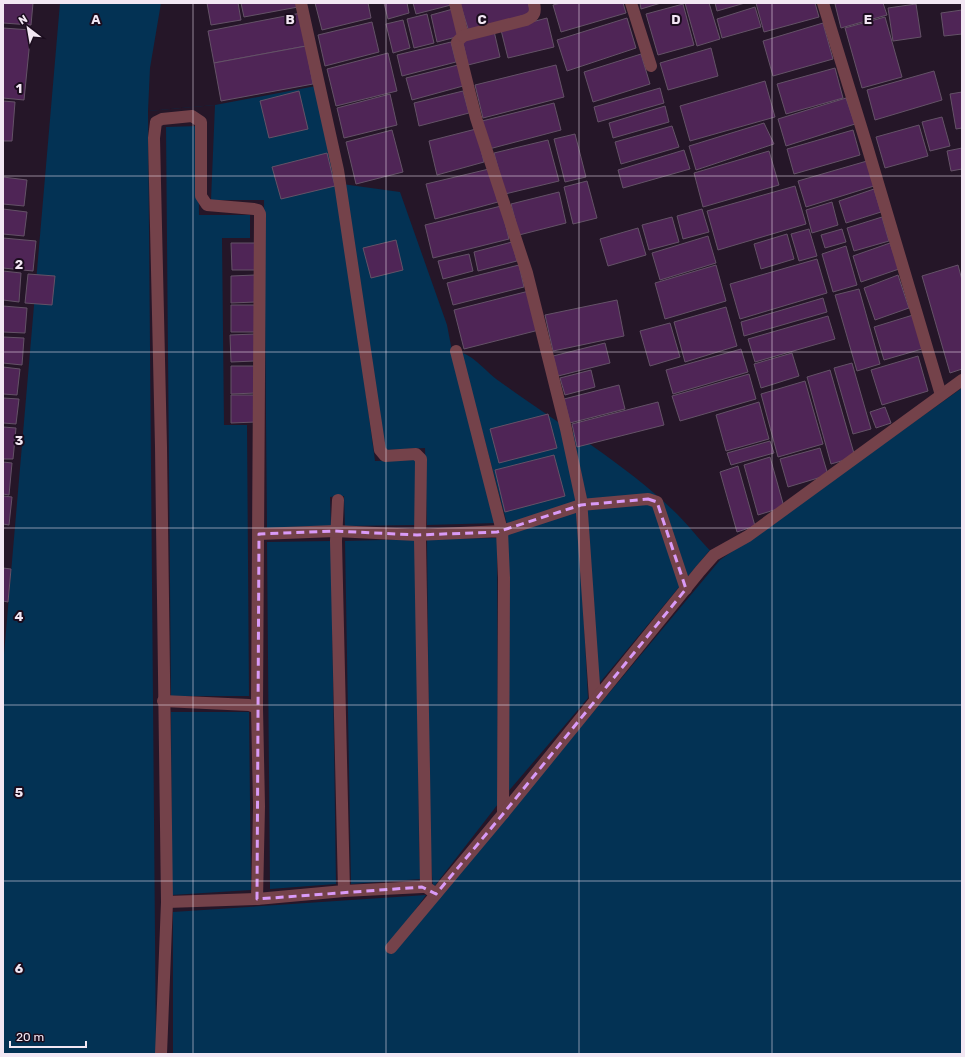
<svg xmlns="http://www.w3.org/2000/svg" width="965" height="1057" font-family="Rubik,sans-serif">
<rect width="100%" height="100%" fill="#251628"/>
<path fill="#033254" d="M60,3H161L150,68L148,111L215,105L321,85L342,184L400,192L447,325L452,351C472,351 484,371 499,381C557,423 626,464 677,514C692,529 704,546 720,560L962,388V1054H3V666Z"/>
<path fill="#251628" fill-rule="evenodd" d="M215,105L211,200H264L267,528L331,527L330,497L338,496H344L345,526L416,525V460L375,461L338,185L385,450L425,448L427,525L497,523L461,351L507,524V793L588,698L578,511L570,431L597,686L709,551L720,560L394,951L413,913L426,895L173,912V1054H156L148,111ZM198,126L199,215H250V238H222L224,425H247L249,696H171L166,127ZM497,538L498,804L433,888L430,848L427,539ZM417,539L419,849L421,879L351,884L345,541ZM331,541L336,884L270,889L267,542ZM171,712H249L251,890L172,895Z"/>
<g fill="#4f2556" stroke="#645267">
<path d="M3,3H33L31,25L3,23Z"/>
<path d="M207,3H238L241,20L211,25Z"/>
<path d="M241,3H297L298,7L244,17Z"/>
<path d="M315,3H368L371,18L322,30Z"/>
<path d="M384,3H407L409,13L388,19Z"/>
<path d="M413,3H451V5L416,14Z"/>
<path d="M460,3H528L531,13L469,32Z"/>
<path d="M561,3H623L626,13L561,32L553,5Z"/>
<path d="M640,3H661L641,9Z"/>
<path d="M685,3H709L720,39L697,46Z"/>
<path d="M715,3H745L717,11Z"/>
<path d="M756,3H815L819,17L764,32Z"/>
<path d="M839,3H883L887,15L841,28L835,4Z"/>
<path d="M683,4L694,45L658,55L646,14Z"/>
<path d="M916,4L921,37L893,41L888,8Z"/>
<path d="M755,7L761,27L722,38L717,19Z"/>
<path d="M453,9L460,36L437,42L431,15Z"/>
<path d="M962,10V34L944,36L941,13Z"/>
<path d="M301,13L306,46L214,63L208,31Z"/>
<path d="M427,14L434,43L414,48L407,19Z"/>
<path d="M885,17L902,77L862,88L845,28Z"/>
<path d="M547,18L554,47L508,58L501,30Z"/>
<path d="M627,18L636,48L567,71L557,40Z"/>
<path d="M403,20L410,48L393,53L386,24Z"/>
<path d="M372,22L379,52L325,66L318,35Z"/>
<path d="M823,23L833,59L773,76L763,41Z"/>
<path d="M3,28L31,30L24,100L3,98Z"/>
<path d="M494,31L500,57L468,65L462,39Z"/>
<path d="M451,42L456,62L402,76L397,55Z"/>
<path d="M306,46L313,84L221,101L214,63Z"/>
<path d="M711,48L718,76L668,90L660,63Z"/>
<path d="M388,53L397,91L336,106L327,69Z"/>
<path d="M641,54L650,84L593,102L584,72Z"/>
<path d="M458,65L463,86L412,100L406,78Z"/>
<path d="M556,65L564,97L483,118L475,85Z"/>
<path d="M835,68L843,98L786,114L777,84Z"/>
<path d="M934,71L942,100L875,120L867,90Z"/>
<path d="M765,81L775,117L690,141L680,106Z"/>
<path d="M660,88L664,103L598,122L594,107Z"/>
<path d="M299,91L308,129L269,138L260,101Z"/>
<path d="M463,91L469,113L419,126L414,103Z"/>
<path d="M962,92V128L956,129L950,94Z"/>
<path d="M390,94L397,125L344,138L337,108Z"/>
<path d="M846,98L855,124L786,146L778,119Z"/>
<path d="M3,101L15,102L12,141H3Z"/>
<path d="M554,103L561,130L489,149L482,121Z"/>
<path d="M665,106L669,122L613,138L609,123Z"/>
<path d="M942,117L950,146L930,151L922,122Z"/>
<path d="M764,123L774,144L696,170L689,146Z"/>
<path d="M919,125L928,156L885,168L876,137Z"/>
<path d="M672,126L679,147L621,164L615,142Z"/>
<path d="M476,129L484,162L437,175L429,141Z"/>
<path d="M392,130L403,172L356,184L346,142Z"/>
<path d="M853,130L860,155L794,174L787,149Z"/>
<path d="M575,134L586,177L565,182L554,139Z"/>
<path d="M548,140L559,181L505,194L494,153Z"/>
<path d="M962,148V169L951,171L947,151Z"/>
<path d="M684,150L690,169L623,188L618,170Z"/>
<path d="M769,151L779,185L703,207L694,173Z"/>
<path d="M327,153L335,186L281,199L272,167Z"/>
<path d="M867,161L874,186L806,207L798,181Z"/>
<path d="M489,169L498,202L435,219L426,184Z"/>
<path d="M3,177L27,180L24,206L3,204Z"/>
<path d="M587,181L597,218L573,224L564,187Z"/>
<path d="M795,186L806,224L718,250L707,211Z"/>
<path d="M874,189L881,212L846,223L839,201Z"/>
<path d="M559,192L566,223L519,235L511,204Z"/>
<path d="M832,202L838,225L812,233L806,210Z"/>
<path d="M501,206L509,239L433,258L425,225Z"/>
<path d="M3,209L27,212L24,236L3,234Z"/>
<path d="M702,209L709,232L683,239L677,216Z"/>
<path d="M672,217L679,242L649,250L642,225Z"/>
<path d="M882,217L889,241L854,251L847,228Z"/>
<path d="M638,228L646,255L608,266L600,239Z"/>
<path d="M809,229L817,256L799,261L791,234Z"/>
<path d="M842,229L846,242L825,248L821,235Z"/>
<path d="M787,234L794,259L761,269L754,244Z"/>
<path d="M708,236L716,263L660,280L652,253Z"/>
<path d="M3,238L36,241L33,271L3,268Z"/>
<path d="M396,240L403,270L371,278L363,248Z"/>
<path d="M512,242L517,261L478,271L474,252Z"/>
<path d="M231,243H256V270H232Z"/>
<path d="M890,243L899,269L861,282L853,256Z"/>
<path d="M846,246L857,285L833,292L822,254Z"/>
<path d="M469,254L473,271L443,279L438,261Z"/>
<path d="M817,259L827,293L740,319L730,284Z"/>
<path d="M519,265L524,287L453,305L447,283Z"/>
<path d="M716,265L726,301L665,319L655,283Z"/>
<path d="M958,265L962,280V369L950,373L922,276Z"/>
<path d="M3,271L21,273L19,302L3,300Z"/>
<path d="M28,274L55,276L52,305L25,303Z"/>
<path d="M255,275L256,302L231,303V276Z"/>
<path d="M898,275L909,308L875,320L864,288Z"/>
<path d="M859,289L880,364L857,371L835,295Z"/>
<path d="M529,291L539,330L464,349L454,310Z"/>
<path d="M823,298L827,312L744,336L741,322Z"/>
<path d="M617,300L624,336L553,351L545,315Z"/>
<path d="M231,305H255L256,332H231Z"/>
<path d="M3,306L27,308L25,333L3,332Z"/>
<path d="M726,307L737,346L685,362L674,322Z"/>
<path d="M913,315L922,349L884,360L874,327Z"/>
<path d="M828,316L835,339L755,362L748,339Z"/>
<path d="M670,323L680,357L650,366L640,331Z"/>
<path d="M255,334V361L231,362L230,335Z"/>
<path d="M3,337L24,338L22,365L3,363Z"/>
<path d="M605,343L610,363L558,376L553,356Z"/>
<path d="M741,349L748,372L673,394L666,370Z"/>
<path d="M792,353L799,376L761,388L754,364Z"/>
<path d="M918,356L928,391L882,405L871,370Z"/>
<path d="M852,363L871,429L853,434L834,368Z"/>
<path d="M231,366H255L256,393L231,394Z"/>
<path d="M3,367L20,369L17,395L3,394Z"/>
<path d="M591,370L595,387L565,395L560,378Z"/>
<path d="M830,370L855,457L831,464L807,377Z"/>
<path d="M749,374L756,399L680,421L672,396Z"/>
<path d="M805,381L823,444L778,457L761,394Z"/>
<path d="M619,385L625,409L570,423L564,399Z"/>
<path d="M231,395H256V422L231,423Z"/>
<path d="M3,398L19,399L16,424L3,423Z"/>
<path d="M658,402L664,425L577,447L572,424Z"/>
<path d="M759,402L769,439L726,451L716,415Z"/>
<path d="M885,407L891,423L876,428L870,412Z"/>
<path d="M548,414L557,448L499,463L490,429Z"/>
<path d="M3,427L16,428L13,459H3Z"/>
<path d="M770,441L774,453L731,465L727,453Z"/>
<path d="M820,448L828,475L788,487L780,459Z"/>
<path d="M554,455L565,496L505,512L495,470Z"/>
<path d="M770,457L784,507L758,515L744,465Z"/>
<path d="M3,462L12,463L9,495L3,494Z"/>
<path d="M738,466L755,526L737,532L720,472Z"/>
<path d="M3,496L12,497L9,525L3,524Z"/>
<path d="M3,568L11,569L8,602L3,601Z"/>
</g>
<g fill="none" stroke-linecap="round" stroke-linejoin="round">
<g stroke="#74424a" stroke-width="12">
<path d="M301,3L338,170L380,450L385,456L416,454L421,459L420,539L426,887"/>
<path d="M455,3L463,36L457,42L476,118L527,273L566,429L581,499L595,699"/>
<path d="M631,3L651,66"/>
<path d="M823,3L867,146L941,395"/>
<path d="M463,36L526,20C535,16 536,12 534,3"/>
<path d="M456,351L502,531L581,505L648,499L657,502L686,589"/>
<path d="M338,500L336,541L344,891"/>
<path d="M259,534L335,531L417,535L502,531L504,578L503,814"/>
<path d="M163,701L249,705L257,708"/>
<path d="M167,902L257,899"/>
<path d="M391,948L503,814L700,571L714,555L748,536L962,380"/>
<path d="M161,1054L167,902L161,447L154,138L156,122L162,119L192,116L201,122V196L207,205L254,209L258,210L260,214L257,708L259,806L257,899L344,891L422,887H426L436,894"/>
</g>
</g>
<path fill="none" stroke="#d99af7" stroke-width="3" stroke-dasharray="8 5" stroke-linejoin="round" d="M648,499L657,502L686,589L503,814L436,894L422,887L257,899L259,534L335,531L417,535L497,532L581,505Z"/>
<path fill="none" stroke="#f2e7f3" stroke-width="1" stroke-opacity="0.55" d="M193,3V1054M386,3V1054M579,3V1054M772,3V1054M3,176H962M3,352H962M3,528H962M3,705H962M3,881H962"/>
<g font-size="13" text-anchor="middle" font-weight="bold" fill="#f2e7f3" stroke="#1b0d1e" stroke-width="4" stroke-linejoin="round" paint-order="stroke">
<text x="96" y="24">A</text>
<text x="290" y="24">B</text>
<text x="482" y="24">C</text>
<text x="676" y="24">D</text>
<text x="868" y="24">E</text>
<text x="19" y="93">1</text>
<text x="19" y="269">2</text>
<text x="19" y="445">3</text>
<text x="19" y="621">4</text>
<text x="19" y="797">5</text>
<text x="19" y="973">6</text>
</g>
<rect width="965" height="1057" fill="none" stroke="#f2e7f3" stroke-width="8"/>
<g transform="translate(28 28) rotate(329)" stroke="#1b0d1e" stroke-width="3" paint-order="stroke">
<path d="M0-3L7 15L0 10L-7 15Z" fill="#f2e7f3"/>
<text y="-6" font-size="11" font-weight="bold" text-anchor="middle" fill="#f2e7f3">N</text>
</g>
<path d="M10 1041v6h76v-6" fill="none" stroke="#f2e7f3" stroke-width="2"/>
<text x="16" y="1041" font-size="12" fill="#f2e7f3" stroke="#1b0d1e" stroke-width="3" paint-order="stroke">20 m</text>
</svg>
